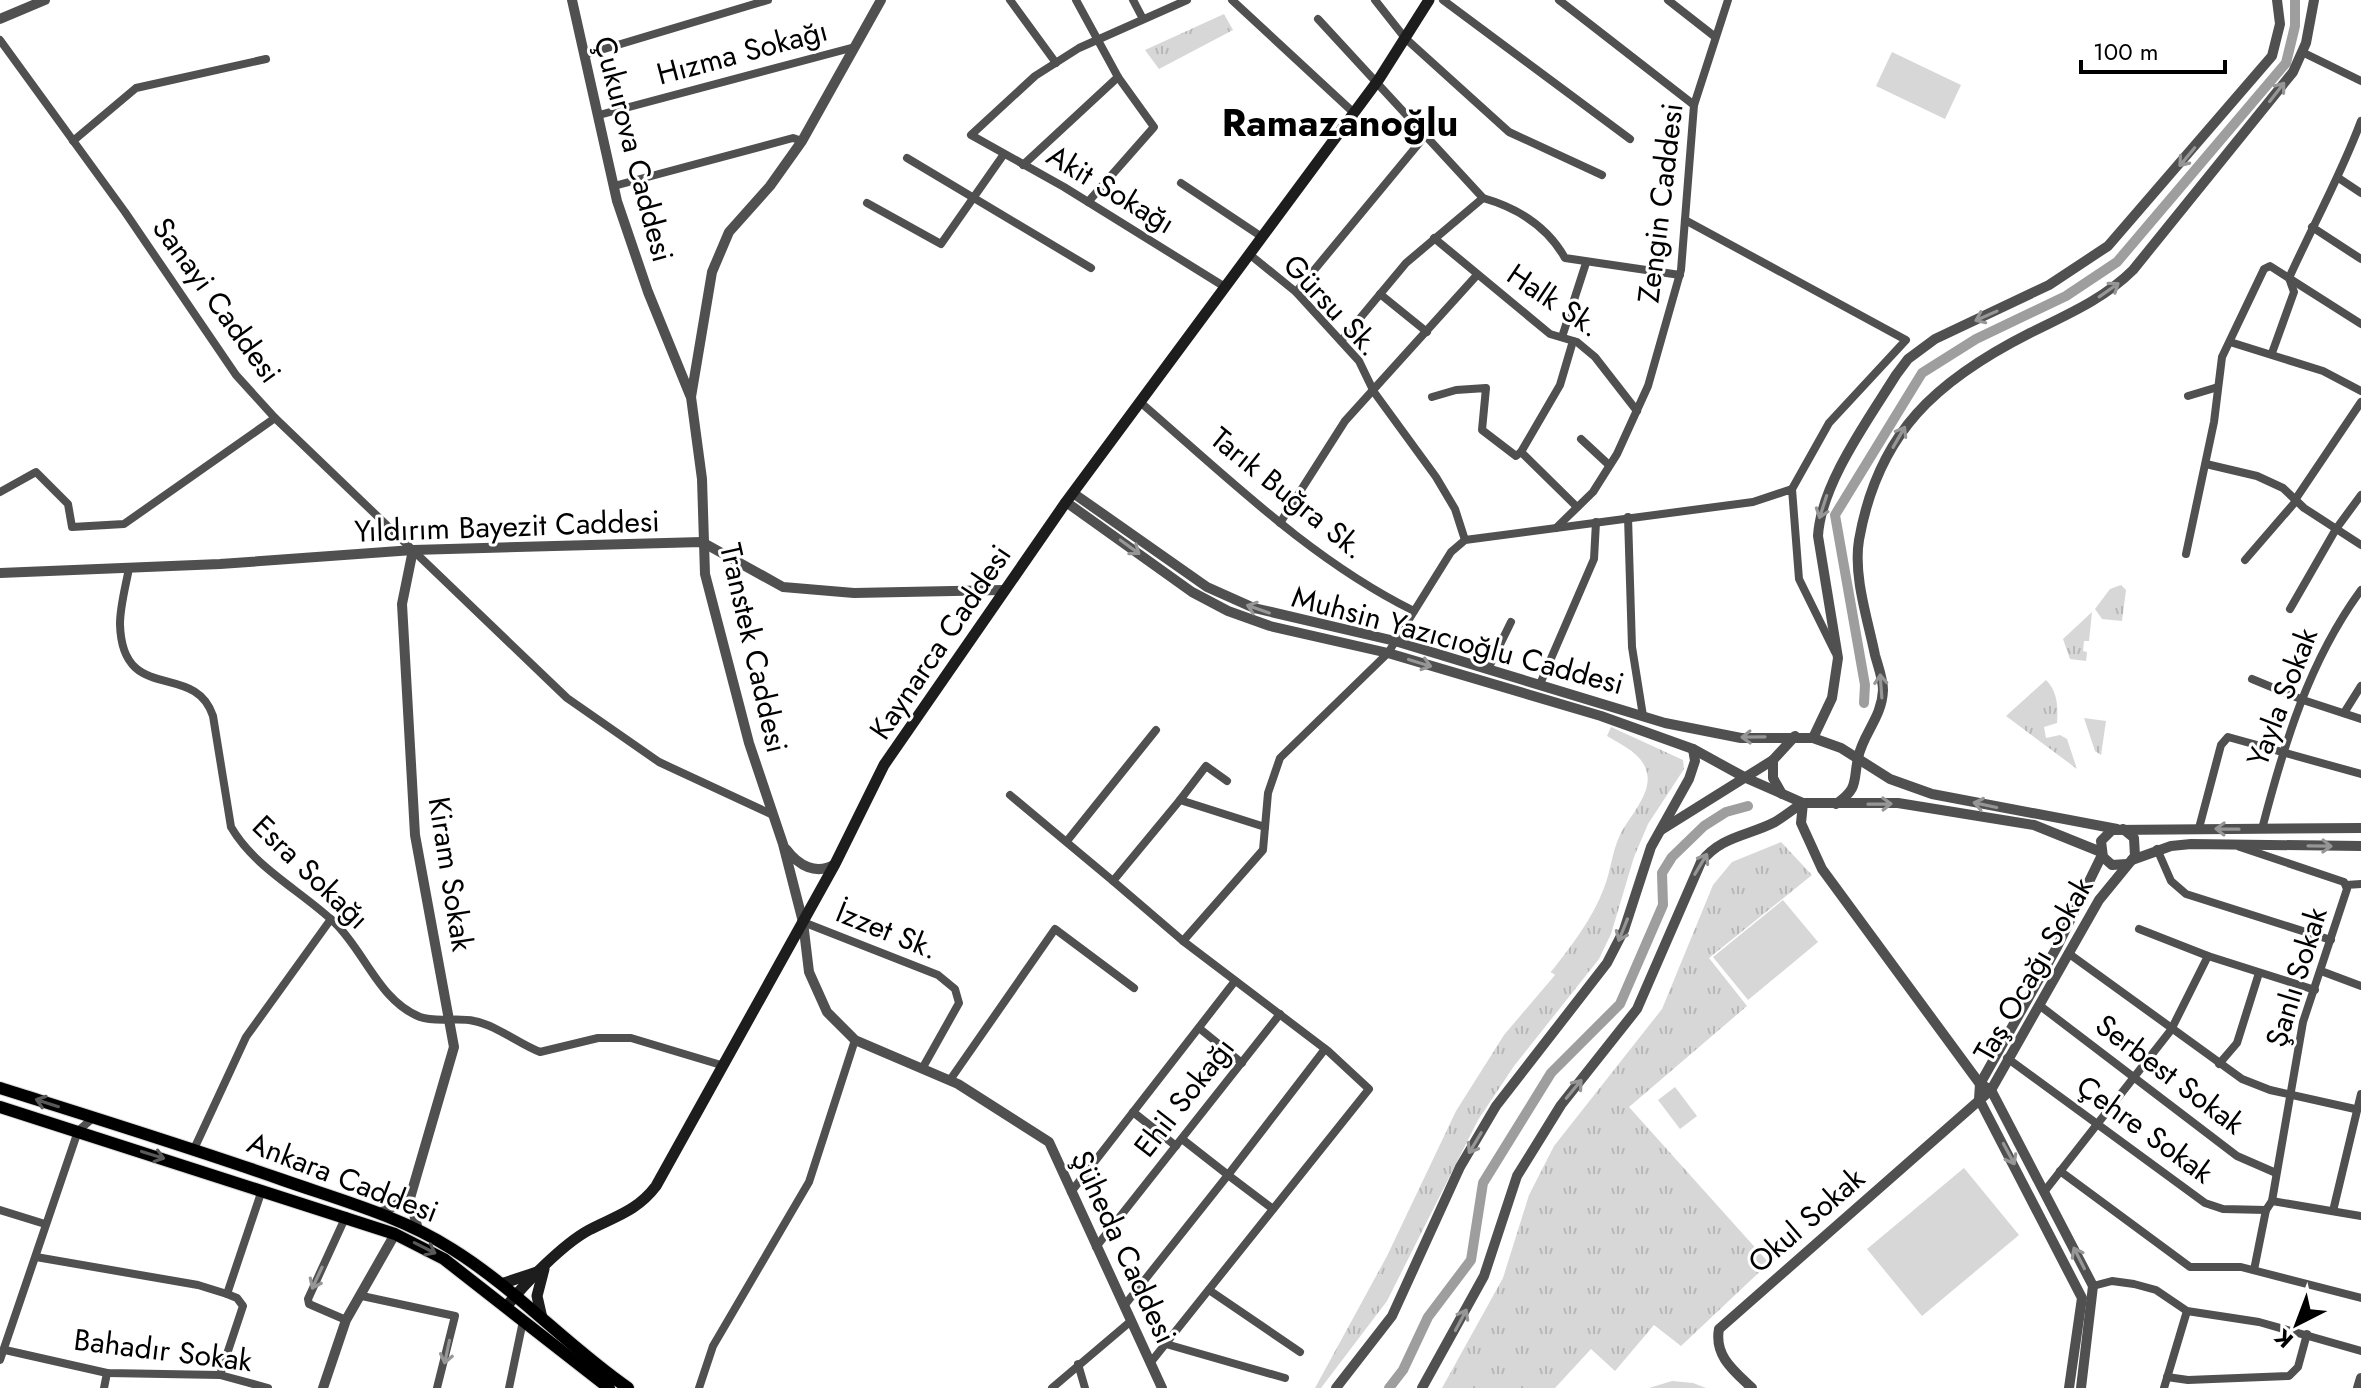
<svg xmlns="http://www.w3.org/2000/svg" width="2361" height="1388" font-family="Jost,sans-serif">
<defs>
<pattern id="grass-tufts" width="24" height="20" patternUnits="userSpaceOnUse" patternTransform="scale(2)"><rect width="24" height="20" fill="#d7d7d7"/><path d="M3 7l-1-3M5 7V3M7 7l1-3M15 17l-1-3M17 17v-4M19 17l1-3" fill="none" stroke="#b7b7b7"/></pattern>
</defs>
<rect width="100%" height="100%" fill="#fff"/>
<g fill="url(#grass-tufts)">
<path d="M1224,14L1233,30L1159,69L1145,50Z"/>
<path d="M2121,585L2126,590L2122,621L2102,619L2095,609L2110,589Z"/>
<path d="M2092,612L2089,641H2084L2083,651L2087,652L2086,661L2070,659L2063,639Z"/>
<path d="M2046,680C2058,692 2058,707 2057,723L2044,727L2046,738L2060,735L2067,739L2077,769L2006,716Z"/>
<path d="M2084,718L2106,721L2101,755L2095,751Z"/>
<path d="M1611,727L1683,760L1684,769L1648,824L1634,857L1611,934L1599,959L1514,1066L1478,1120L1387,1301L1321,1388H1315L1387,1256L1456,1111L1504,1035L1555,975L1551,972C1571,946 1592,920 1604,888C1611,871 1612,851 1620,835C1629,817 1652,794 1647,773C1643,754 1622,745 1607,736Z"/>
<path d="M1781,842L1812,875L1709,958L1747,1006L1629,1107L1769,1263L1681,1346L1654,1325L1615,1371L1591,1349L1555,1388H1442L1503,1278L1529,1195L1554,1146L1662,1009L1713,885L1732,862Z"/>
</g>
<g fill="#d7d7d7">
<path d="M1892,52L1961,85L1945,119L1876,86Z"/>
<path d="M1783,900L1818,942L1748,1000L1713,957Z"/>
<path d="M1675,1087L1697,1116L1680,1129L1658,1100Z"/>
<path d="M1964,1168L2019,1235L1922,1316L1867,1249Z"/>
<path d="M1672,1381L1693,1383L1706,1388H1649Z"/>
</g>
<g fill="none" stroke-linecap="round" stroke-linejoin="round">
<g stroke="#9e9e9e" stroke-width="10">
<path d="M1864,703L1865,685L1835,515L1922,373L1976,339L2066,296L2117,262L2286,63L2295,26V0"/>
<path d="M1389,1388L1403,1370L1428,1317L1471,1260L1483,1183L1551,1073L1620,1004L1663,905L1662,873L1672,857L1704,826L1726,812L1748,806"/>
</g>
<defs>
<g id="primary">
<path d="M0,1088C95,1118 189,1147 283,1180C340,1200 400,1216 452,1249C515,1288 566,1345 628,1388"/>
<path d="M0,1107L395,1234L444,1259L609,1388"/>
</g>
</defs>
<use href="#primary" stroke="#dbdbdb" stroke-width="14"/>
<g stroke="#505050" stroke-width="8">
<path d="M1010,0L1056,63"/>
<path d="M1076,0L1118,77L1154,127L1088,202"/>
<path d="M1133,0L1143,19"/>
<path d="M1187,0L1079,48L1035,76L971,135L1064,187L1225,287"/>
<path d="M1232,0L1354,113"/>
<path d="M1375,0L1405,38L1509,132L1602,175"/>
<path d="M1443,0L1630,139"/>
<path d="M1559,0L1694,105"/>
<path d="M1668,0L1714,36"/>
<path d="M1318,19L1483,198C1518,208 1547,226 1565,258L1680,275"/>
<path d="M0,40L125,212L236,375L275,418L567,698L659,762L771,814"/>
<path d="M2302,52L2361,81"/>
<path d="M584,55L768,0"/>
<path d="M599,115L851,48"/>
<path d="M73,141L136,88L266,59"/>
<path d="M907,158L1091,268"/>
<path d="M1023,165L1118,77"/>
<path d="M2340,179L2361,193"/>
<path d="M1181,183L1262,237"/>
<path d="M614,186L793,138L802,141"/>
<path d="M867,203L941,244L1004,154"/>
<path d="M1685,220L1906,340L1829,423L1792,489"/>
<path d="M2312,227L2361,259"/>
<path d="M1434,238L1550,334L1577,342L1595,357L1637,411"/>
<path d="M1249,254L1296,292L1359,361L1374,392L1436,477L1455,509L1465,540"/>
<path d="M1296,292L1425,136"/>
<path d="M1380,294L1427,332"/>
<path d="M1562,337L1586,263"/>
<path d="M1341,341L1406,263L1483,198"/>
<path d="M1573,341L1560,385L1521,452L1577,507"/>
<path d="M2230,342L2323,371L2361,391"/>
<path d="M2272,353L2294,292L2289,278C2313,225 2341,175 2361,121"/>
<path d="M2188,396L2218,387"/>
<path d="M1432,397L1456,390L1486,388L1482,430L1516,456L1521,452"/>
<path d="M1140,402C1227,477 1311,560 1414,611"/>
<path d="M1581,439L1609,465"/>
<path d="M2206,464L2257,476L2283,488L2304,508L2361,545"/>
<path d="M0,492L36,472L68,504L72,527L124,524L275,418"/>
<path d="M2295,500L2361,402"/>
<path d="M1628,517L1632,647L1643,716"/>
<path d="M1280,523L1345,421L1477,275"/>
<path d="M1556,528L1593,492L1617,454L1648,386L1681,270L1694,105L1728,0"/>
<path d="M2186,554L2214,422L2222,357L2264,269L2270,266L2361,324"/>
<path d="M2245,560L2296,501"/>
<path d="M129,568C126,585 120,606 120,624C122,706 195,660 213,716L231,827C255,868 300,890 334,922C364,950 379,1001 420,1017C436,1023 457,1017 474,1021C496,1025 519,1044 540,1052L598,1038H631L721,1065"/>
<path d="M2290,609L2336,529L2361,495"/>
<path d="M1488,669L1511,622"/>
<path d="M2252,679L2303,700L2361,719"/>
<path d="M1540,684L1594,559L1596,522"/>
<path d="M2344,713L2361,686"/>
<path d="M1010,795L1113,881"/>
<path d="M1180,800L1206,766L1227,781"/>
<path d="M2199,828L2221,745L2228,737L2361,774"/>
<path d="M2262,829C2284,744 2309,661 2361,590"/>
<path d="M1067,841L1156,730"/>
<path d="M2240,847L2344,882L2347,889L2303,1022L2272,1201L2266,1210L2254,1270"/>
<path d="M2157,849L2171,881L2186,894L2331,940"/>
<path d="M2346,885L2361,884"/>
<path d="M803,922L938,975L955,989L959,1003L922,1069"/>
<path d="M2139,929L2208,956L2315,990"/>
<path d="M1183,941L1113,881L1180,800L1265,827"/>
<path d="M2068,953L2242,1079L2270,1090L2355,1109"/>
<path d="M2321,971L2361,986"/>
<path d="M2039,1005L2237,1156L2276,1173"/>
<path d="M1199,1028L1242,1063"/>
<path d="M2007,1058L2205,1203L2223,1209L2266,1210"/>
<path d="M2219,1064L2237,1043L2259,973"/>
<path d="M950,1080L1055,929L1134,988"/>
<path d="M1133,1112L1176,1146"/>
<path d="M1182,1139L1228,1175L1325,1049"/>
<path d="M194,1149L246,1037L331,919"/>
<path d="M2060,1171L2190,1267H2241L2361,1298"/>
<path d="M1071,1192L1235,981"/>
<path d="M2044,1192L2171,1030L2208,956"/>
<path d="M2272,1201L2361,1216"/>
<path d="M0,1210L45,1224"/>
<path d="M2333,1211L2361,1094"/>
<path d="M346,1216L308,1299L309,1304L346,1320"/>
<path d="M1096,1247L1280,1014"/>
<path d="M36,1257L198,1285L227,1294"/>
<path d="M2093,1286L2112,1281L2134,1284L2156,1290L2187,1311L2259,1322L2361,1351"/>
<path d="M1209,1290L1300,1352"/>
<path d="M362,1296L455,1316L437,1388"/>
<path d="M1124,1306L1228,1175L1273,1209"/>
<path d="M1166,1344L1285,1378"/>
<path d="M5,1350L107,1373L220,1375L268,1388"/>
<path d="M0,1360L78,1131L94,1117"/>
<path d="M1151,1362L1369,1089L1328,1051L1183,941L1263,850L1268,793L1280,758L1388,653L1451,552L1465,540L1753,502L1792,489L1799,579L1835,652"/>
<path d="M1078,1364L1085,1388"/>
<path d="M220,1375L243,1306L237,1298L227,1294L262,1190"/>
<path d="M2167,1377L2188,1380L2289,1376L2298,1367L2307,1334"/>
<path d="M104,1388L107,1373"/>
<path d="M509,1388L523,1321"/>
<path d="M699,1388L713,1346L809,1182L855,1040"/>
<path d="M1052,1388L1131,1321"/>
<path d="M2164,1388L2187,1311"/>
</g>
<g stroke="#505050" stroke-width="10">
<path d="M572,0L617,201L648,292L690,395"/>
<path d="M881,0L802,141L770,186L729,232L712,272L691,397L702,479L705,574L749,743L783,844L803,922L809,972L827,1012L855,1040L958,1084L1049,1142L1162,1388"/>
<path d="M0,19L45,0"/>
<path d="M1073,493L1207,587L1254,608L1395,641L1665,723L1741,738H1813L1841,748L1890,779L1932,794L2117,829"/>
<path d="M1066,502L1192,592L1228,611L1270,626L1388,653L1601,716L1693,749L1746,778L1803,803H1898L2034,825L2101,852"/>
<path d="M0,573L220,564L413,550L702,542L783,587L854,593L1003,590"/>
<path d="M1813,738L1832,698L1838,658L1818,536C1821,484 1868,420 1896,375L1908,359L1935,339L2049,285L2108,246L2272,56L2280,24L2277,0"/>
<path d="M1782,794L1773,778V760L1795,736"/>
<path d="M1803,803L1801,823L1822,869L1980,1084L1991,1090L2093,1286L2081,1388"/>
<path d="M1836,804C1859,788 1853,782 1858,758C1863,733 1882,718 1883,690C1883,679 1878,666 1875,655C1868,620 1853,576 1859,540C1878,432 1937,380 2030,333C2066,315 2104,299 2133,270L2293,72L2306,43L2314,0"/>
<path d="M1661,830L1773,760"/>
<path d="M786,849C798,865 816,876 835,864"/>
<path d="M2132,860L2171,846L2191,844L2361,846"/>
<path d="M2127,864L2112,865L2103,857L2101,841L2112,830L2361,828"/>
<path d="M410,1198L454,1047L415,835L402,604L413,550"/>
<path d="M410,1198L418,1230"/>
<path d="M380,1213L410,1198"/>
<path d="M323,1388L346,1320L395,1234"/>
<path d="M1336,1388L1392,1316L1460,1167L1496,1106L1607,963L1624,930L1651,847L1689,779L1695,761L1693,749"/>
<path d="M1422,1388L1484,1276L1517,1176L1561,1105L1637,1009L1701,862C1721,836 1748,836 1775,822C1785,816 1793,809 1803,803"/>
<path d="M1752,1388C1734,1371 1714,1356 1719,1329L1991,1090L2099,900L2135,856L2134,838L2123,829"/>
<path d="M2069,1388L2082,1298L1979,1099L1980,1084L2057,947L2102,855"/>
<path d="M2358,1388L2361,1378"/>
</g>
<g stroke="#1d1d1d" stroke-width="11">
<path d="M501,1284L537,1272"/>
<path d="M506,1307C525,1283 563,1244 589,1230C616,1216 637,1211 656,1186L835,864L884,765L1066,502L1379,79L1429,0"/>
<path d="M542,1318L537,1296L544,1269"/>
</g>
<use href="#primary" stroke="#000" stroke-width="12"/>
</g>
<defs><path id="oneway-shaft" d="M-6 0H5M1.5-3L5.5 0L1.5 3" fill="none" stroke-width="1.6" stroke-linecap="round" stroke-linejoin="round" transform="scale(2)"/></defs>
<g stroke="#969696">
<use href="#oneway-shaft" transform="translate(2277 92) rotate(-52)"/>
<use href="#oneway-shaft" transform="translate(2187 157) rotate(130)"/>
<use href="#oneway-shaft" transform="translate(2109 290) rotate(-35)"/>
<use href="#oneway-shaft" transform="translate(1986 316) rotate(156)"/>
<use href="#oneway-shaft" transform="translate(1899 437) rotate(-60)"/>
<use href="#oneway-shaft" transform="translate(1823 507) rotate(108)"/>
<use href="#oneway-shaft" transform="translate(1130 547) rotate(36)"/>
<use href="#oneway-shaft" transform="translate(1258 609) rotate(-161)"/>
<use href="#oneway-shaft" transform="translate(1420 663) rotate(17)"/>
<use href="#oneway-shaft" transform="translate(1881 686) rotate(-94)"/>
<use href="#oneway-shaft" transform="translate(1753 737) rotate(179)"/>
<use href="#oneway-shaft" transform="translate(1880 804) rotate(-1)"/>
<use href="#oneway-shaft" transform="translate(1985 805) rotate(-168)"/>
<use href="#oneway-shaft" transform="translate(2227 829) rotate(-179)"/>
<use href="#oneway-shaft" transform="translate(2320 846) rotate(1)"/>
<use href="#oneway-shaft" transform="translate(1701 864) rotate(-59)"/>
<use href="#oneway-shaft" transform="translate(1623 930) rotate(112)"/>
<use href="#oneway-shaft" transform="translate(1574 1089) rotate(-50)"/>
<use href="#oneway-shaft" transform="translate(1475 1143) rotate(121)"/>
<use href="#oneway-shaft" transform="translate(2009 1154) rotate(62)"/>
<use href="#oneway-shaft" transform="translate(2079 1258) rotate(-117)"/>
<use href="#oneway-shaft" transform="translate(317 1278) rotate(115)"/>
<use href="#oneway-shaft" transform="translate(1461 1320) rotate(-62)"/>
<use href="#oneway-shaft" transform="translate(447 1352) rotate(102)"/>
</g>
<g stroke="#595959">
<use href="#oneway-shaft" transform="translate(47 1103) rotate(-162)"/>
<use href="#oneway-shaft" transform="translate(153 1155) rotate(17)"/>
<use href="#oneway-shaft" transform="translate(425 1248) rotate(27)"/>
</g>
<g text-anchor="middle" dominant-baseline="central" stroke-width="6" stroke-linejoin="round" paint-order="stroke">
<g font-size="30" fill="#000" stroke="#fff">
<text transform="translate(742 52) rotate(-15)">Hızma Sokağı</text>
<text transform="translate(634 149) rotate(75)">Çukurova Caddesi</text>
<text transform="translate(1111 189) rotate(31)">Akit Sokağı</text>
<text transform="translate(1660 203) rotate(-83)">Zengin Caddesi</text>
<text transform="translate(217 300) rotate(54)">Sanayi Caddesi</text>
<text transform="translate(1554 300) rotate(34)">Halk Sk.</text>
<text transform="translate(1332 305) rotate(47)">Gürsu Sk.</text>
<text transform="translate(1288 493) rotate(39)">Tarık Buğra Sk.</text>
<text transform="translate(507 526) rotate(-2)">Yıldırım Bayezit Caddesi</text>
<text transform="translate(1458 640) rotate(15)">Muhsin Yazıcıoğlu Caddesi</text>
<text transform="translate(940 642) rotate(-56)">Kaynarca Caddesi</text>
<text transform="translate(754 648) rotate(77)">Transtek Caddesi</text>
<text transform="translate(2282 697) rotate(-69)">Yayla Sokak</text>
<text transform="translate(311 872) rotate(44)">Esra Sokağı</text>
<text transform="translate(451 874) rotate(81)">Kiram Sokak</text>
<text transform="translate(887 930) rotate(22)">İzzet Sk.</text>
<text transform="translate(2033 969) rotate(-60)">Taş Ocağı Sokak</text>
<text transform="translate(2296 977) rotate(-73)">Şanlı Sokak</text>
<text transform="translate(2170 1074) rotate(37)">Serbest Sokak</text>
<text transform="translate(1184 1097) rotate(-52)">Ehil Sokağı</text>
<text transform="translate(2145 1129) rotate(36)">Çehre Sokak</text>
<text transform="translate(343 1177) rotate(21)">Ankara Caddesi</text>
<text transform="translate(1806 1220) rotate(-41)">Okul Sokak</text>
<text transform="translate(1124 1247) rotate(65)">Şüheda Caddesi</text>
<text transform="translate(163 1350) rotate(7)">Bahadır Sokak</text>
</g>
<g font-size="38" font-weight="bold" fill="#000" stroke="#fff">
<text x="1340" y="122">Ramazanoğlu</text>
</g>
</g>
<g transform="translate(2297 1324) rotate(222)" stroke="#ffffff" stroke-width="6" paint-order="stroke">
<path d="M0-6L14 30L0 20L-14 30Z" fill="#000000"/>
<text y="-12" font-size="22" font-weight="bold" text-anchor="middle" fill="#000000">K</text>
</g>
<path d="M2081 60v12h144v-12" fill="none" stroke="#000000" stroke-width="4"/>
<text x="2093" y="60" font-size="24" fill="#000000" stroke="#ffffff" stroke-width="6" paint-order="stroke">100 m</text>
</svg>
